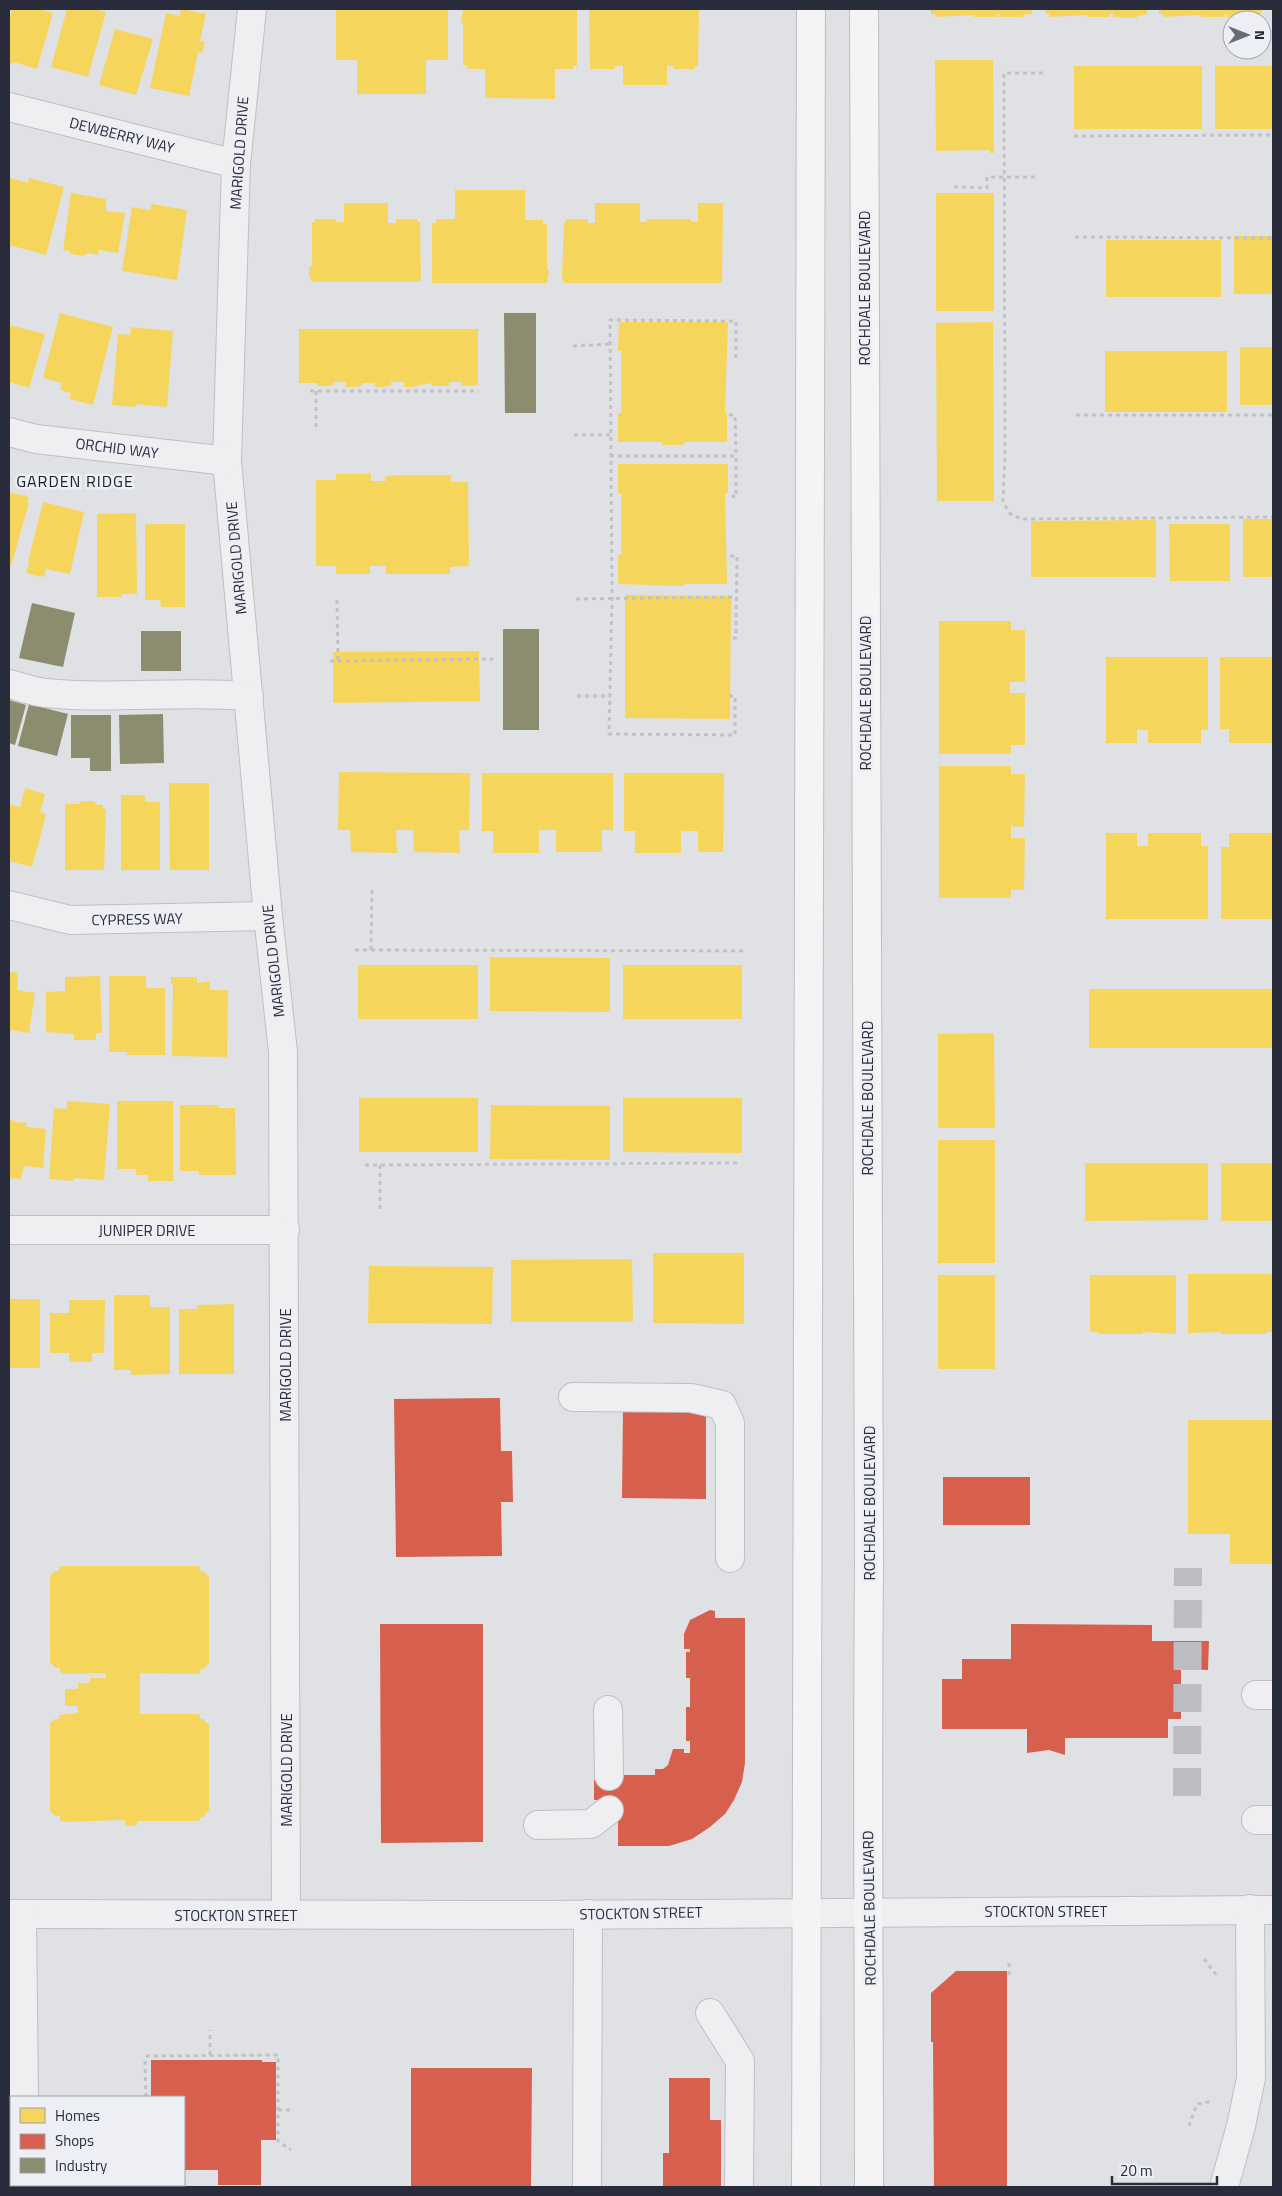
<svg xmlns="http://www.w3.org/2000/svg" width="1282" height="2196" font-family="'Titillium Web',sans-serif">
<rect width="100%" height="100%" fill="#e0e1e4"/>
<g fill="#f6d55c">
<path d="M12,9H39L53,13L37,69L14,62L13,64L9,63V22Z"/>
<path d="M67,9H94L106,12L88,77L51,67Z"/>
<path d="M181,9L206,14L200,41L205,42L202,53L198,52L189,96L150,88L166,13L180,16Z"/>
<path d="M336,9H448V60H426V94H357V60H336Z"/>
<path d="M463,9H577V66H573V69H555V99L485,98V69H467V65H463V24L461,22Z"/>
<path d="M591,9H699L698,66H695V69H674V66H667V85H623V66H615V69H590L589,11Z"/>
<path d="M931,9H1032V14L1023,15V17H999V14H997V17H974V15L935,17V14H931Z"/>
<path d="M1045,9H1147V14L1137,16V18L1113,17V14H1110V17H1087V15L1049,17V13L1045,14Z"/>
<path d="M1159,9H1261V14L1251,16V17H1227V14H1225V17H1201V15L1163,17V14H1159Z"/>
<path d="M115,29L153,39L136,95L99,85Z"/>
<path d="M935,60H993L994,153H990V150L936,151Z"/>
<rect x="1074" y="66" width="128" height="63"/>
<rect x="1215" y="66" width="58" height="63"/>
<path d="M10,178L28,183L29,178L64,187L46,255L9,245Z"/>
<path d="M455,190H525V220H543V224H547V269L549,271L547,283H432V223H436V219H455Z"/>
<path d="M71,193L106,199V211L125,213L118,253L99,250L98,255L88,253L83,256L71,254L69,251L63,250Z"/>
<rect x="936" y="193" width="58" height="118"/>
<path d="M344,203H388V223H396V219H417V222H420L421,278L419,282H312L309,275V267L312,266V222H315V219H336V222H344Z"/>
<path d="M595,203H640V222H647V219H691V222H698V203H723L722,283H564L562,277L564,223H566V219H588V223H595Z"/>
<path d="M152,204L187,210L177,280L122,271L132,207L150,210Z"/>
<rect x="1234" y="236" width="39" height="58"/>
<rect x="1106" y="240" width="115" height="57"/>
<path d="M60,313L113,327L93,405L69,399L71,393L60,390L62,383L43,378Z"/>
<path d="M619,322H728L725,413H727V442H684V445H662V442H618V413H621V351H618Z"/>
<path d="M993,322L994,501H937L936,323Z"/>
<path d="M9,325L45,334L29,388L9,382Z"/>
<path d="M131,327L173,331L167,407L136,404V407L112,405L118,334L130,335Z"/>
<path d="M299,329H478V385L461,386V382H449V386H432V383L411,387H404V382H391V385L383,387H375V383H362V386L354,387H346V382H333V385L325,386H317V383H299Z"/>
<rect x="1240" y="347" width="33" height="58"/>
<rect x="1105" y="351" width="122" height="61"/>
<path d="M618,464H728V493H725L727,584H684V586L618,584V555H621V493H618Z"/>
<path d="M336,474H371V481H386V476L397,475H451V482H468L469,566L450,567V574H386V566H370V574H336V566H316V480H336Z"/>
<path d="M9,492L29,497L27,502L29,503L11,566L9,565Z"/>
<path d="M43,502L84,512L70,574L46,569L44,577L26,573L30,561H28Z"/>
<path d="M136,513L137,594H122V597H97V514Z"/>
<rect x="1243" y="519" width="30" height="58"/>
<path d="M1156,520V577H1031V521Z"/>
<path d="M145,524H185V607H161L160,600H145Z"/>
<path d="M1169,524H1230V581H1170Z"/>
<path d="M625,595L731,596L730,719L625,718Z"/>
<path d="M939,621H1011V630H1025V682H1010V693H1025V745H1011V754H939Z"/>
<path d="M479,651L480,701L333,703V652Z"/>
<path d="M1106,657H1208V730H1201V743H1148V730H1137V743H1106Z"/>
<path d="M1220,657H1273V743H1229V729H1220Z"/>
<path d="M939,766H1011V774H1025L1024,827L1011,826V838H1025L1024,890H1011V898H939Z"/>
<path d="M339,772L470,773L469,830H459L460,853L414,852L413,830H396L397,853L351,852L350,830H338Z"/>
<path d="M482,773H613V830H602V852H556V830H539V853H493V831H482Z"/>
<path d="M624,773H724L723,852H698V831H681V853H635V831H624Z"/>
<path d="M169,783H209V870H170Z"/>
<path d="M25,788L45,794L40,812L46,814L32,867L9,861V804L20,807Z"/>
<path d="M121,795H145V802H160V870H121Z"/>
<path d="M82,801H94L97,805H103V809H106L104,870H65V804H79Z"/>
<path d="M1106,833H1137V846H1148V833H1201V846H1208V919H1106Z"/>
<path d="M1229,833H1273V919H1221V847H1229Z"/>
<path d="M490,957L610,958V1012L490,1011Z"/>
<rect x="358" y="965" width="120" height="54"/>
<rect x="623" y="965" width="119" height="54"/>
<path d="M9,972L18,973L17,990L35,993L29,1033L9,1030Z"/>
<path d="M100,976L102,1033H96V1040H74V1034L46,1032V992L65,991V977Z"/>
<path d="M109,976H146V988H165V1055H127V1052H109Z"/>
<path d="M171,977H197V983L210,981V990H228L227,1057L172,1056L173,984H171Z"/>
<rect x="1089" y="989" width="184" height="59"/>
<path d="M994,1033L995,1128H938V1034Z"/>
<rect x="359" y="1098" width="119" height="54"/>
<path d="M623,1098H742V1153L623,1152Z"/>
<path d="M67,1101L110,1104L104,1180L73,1178V1181L49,1179L54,1108L67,1109Z"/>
<path d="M117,1101H173V1181H148V1175H136V1169H117Z"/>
<path d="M180,1105H219L218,1108H235L236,1175H199V1171H180Z"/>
<path d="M491,1105L610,1106V1160L490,1159Z"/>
<path d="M9,1118L15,1122L27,1123L26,1127L46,1129L43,1168L24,1166L21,1179L9,1178Z"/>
<rect x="938" y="1140" width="57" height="123"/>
<path d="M1085,1163H1208V1220L1085,1221Z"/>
<rect x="1221" y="1163" width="52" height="58"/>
<path d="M653,1253H744V1324L653,1323Z"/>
<path d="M632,1259L633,1322H511V1260Z"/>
<path d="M369,1266L493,1267L492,1324L368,1323Z"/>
<path d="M1188,1274H1273V1332H1266V1334H1221V1332L1188,1333Z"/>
<rect x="938" y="1275" width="57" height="94"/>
<path d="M1090,1275H1176V1334L1143,1332V1334H1098V1332H1090Z"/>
<path d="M114,1295H150V1307H170V1374L131,1375V1370H114Z"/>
<rect x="9" y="1299" width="31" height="69"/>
<path d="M69,1300H105L104,1353H92V1362H69V1353H50V1313H69Z"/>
<path d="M234,1304V1374H179V1309H197V1305Z"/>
<path d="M1188,1420H1273V1564H1230V1534H1188Z"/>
<path d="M63,1566H196L200,1567V1571H203L209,1577V1663L203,1669H200V1673L196,1674L140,1673V1714H196L200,1715V1719H203L209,1725V1810L203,1817H200V1821H138L136,1826H125V1821L121,1820L64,1822L60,1820V1816H56L50,1811V1723L55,1719H59V1715L78,1713L77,1706H65V1689H78V1683H90V1678H106V1673L63,1674L60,1672V1668H56L50,1662V1576L55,1571H59V1567Z"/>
</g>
<g fill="#d6604d">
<path d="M500,1398L501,1451H512L513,1502H501L502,1556L396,1557L394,1399Z"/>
<path d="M623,1410L706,1411V1499L622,1498Z"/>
<rect x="943" y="1477" width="87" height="48"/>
<path d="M710,1610L715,1611V1618H745V1763L742,1782L734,1800L725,1814L710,1827L692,1839L669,1846H618V1800H594V1780H618V1775H655V1769H663L668,1765L673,1749H684V1753H690V1741H686V1707H690V1678H686V1652H690V1649H684V1634L690,1620Z"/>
<path d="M380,1624H483V1842L381,1843Z"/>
<path d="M1011,1624L1152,1625V1641H1209L1208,1670L1181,1669V1719H1168V1738H1065V1755L1049,1750L1027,1753V1729H942V1679H962V1659H1011Z"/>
<path d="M956,1971H1007V2187H934L933,2042H931V1993Z"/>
<path d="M151,2060H262V2062H276V2140H261V2185H218V2170H184V2097H151Z"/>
<path d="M411,2068H532L531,2187H411Z"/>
<path d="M669,2078H710V2120H721V2187H663V2153H669Z"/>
<path d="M54,2185H162L165,2187H54Z"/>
</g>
<g fill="#8c8c6e">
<path d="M504,313H536V413H505Z"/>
<path d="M32,603L75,613L63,667L19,658Z"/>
<rect x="503" y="629" width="36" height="101"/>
<rect x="141" y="631" width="40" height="40"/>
<path d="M9,700L26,705L15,745L9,743Z"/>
<path d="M29,704L68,714L57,756L18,746Z"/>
<path d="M163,714L164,763L120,764L119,715Z"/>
<path d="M71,715H111V771H90V758H71Z"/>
</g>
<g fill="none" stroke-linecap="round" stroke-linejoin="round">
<path stroke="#bbbdc2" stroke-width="28" stroke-dasharray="28 14" stroke-linecap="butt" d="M1187,1796L1188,1568"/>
<defs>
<g id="minor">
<path d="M252,9L236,164L227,461L268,916L283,1052L286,1915"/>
<path d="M9,107L236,164"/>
<path d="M9,432L36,439L227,461"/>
<path d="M9,684C21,687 34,692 46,693C113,700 182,690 249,696"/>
<path d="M9,905L70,920L268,916"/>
<path d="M9,1230H285"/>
<path d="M573,1397L691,1398L722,1405L730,1423V1558"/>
<path d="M1256,1695H1273"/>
<path d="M608,1710L609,1776"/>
<path d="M1256,1820H1273"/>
<path d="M538,1825L591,1824L609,1810"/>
<path d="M9,1914L537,1915L1273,1910"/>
<path d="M22,1914L24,2097"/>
<path d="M710,2013L740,2061L739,2187"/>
<path d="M25,2185V2187"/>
<path d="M587,2187L588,1914"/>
<path d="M1224,2187L1241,2126L1251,2078L1250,1909"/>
</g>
<g id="major">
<path d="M864,9L869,1568C867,1774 869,1981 869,2187"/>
<path d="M806,2187L811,9"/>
</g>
</defs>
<use href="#minor" stroke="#bebfc2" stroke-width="30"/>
<use href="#major" stroke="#bdbec1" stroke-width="30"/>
<g stroke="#c1c2c7" stroke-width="3" stroke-dasharray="4 4" stroke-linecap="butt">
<path d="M1043,73H1004L1005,453L1003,501L1009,513L1021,519L1273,517"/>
<path d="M1074,136L1273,135"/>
<path d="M954,187L987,188V177H1035"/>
<path d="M1075,237L1273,238"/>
<path d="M573,346L610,344"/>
<path d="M310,391H479"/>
<path d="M316,391V429"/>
<path d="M729,415H735L736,456"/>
<path d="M1076,415H1273"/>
<path d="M574,435H610"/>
<path d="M610,456H736V497L732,496"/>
<path d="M730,556H737L736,638H730"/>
<path d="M576,599L736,597"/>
<path d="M337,600L338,661"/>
<path d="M330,661L493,659"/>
<path d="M577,696H610"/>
<path d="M729,696H735V735L609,734L612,597L610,320L736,321V356H731"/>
<path d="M355,950L744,951"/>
<path d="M371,950L372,888"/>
<path d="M365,1165L737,1163"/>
<path d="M380,1165V1212"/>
<path d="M1204,1959L1217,1976"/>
<path d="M1009,1963V1976"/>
<path d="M210,2055V2030"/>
<path d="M146,2097L145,2061L147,2056L278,2055V2141L291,2150"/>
<path d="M278,2110H290"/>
<path d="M1189,2126L1197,2104L1213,2101"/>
<path d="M167,2185V2187"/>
</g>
<use href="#minor" stroke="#efeff1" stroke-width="28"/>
<use href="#major" stroke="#f4f4f5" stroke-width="28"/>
</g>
<g text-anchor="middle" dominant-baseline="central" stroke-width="5" stroke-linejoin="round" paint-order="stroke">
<g font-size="15" fill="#292c3b" stroke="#edeff4">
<text transform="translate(122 135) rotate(14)">DEWBERRY WAY</text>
<text transform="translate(239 153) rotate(-86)">MARIGOLD DRIVE</text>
<text transform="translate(864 288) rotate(-90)">ROCHDALE BOULEVARD</text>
<text transform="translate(117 448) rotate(7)">ORCHID WAY</text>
<text transform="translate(236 558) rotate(-95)">MARIGOLD DRIVE</text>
<text transform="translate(865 693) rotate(-90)">ROCHDALE BOULEVARD</text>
<text transform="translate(137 919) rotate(-1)">CYPRESS WAY</text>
<text transform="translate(273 961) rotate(-96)">MARIGOLD DRIVE</text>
<text transform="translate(867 1098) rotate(-90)">ROCHDALE BOULEVARD</text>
<text x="147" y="1230">JUNIPER DRIVE</text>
<text transform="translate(285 1365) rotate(-90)">MARIGOLD DRIVE</text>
<text transform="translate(869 1503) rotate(-90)">ROCHDALE BOULEVARD</text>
<text transform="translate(286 1770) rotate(-90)">MARIGOLD DRIVE</text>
<text transform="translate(869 1908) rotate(-91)">ROCHDALE BOULEVARD</text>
<text x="1046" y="1911">STOCKTON STREET</text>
<text transform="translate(641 1913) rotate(-1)">STOCKTON STREET</text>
<text x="236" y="1915">STOCKTON STREET</text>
</g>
<g font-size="16" letter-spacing="1" fill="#1b1e2c" stroke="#edeff4">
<text x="75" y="481">GARDEN RIDGE</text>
</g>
</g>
<rect width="1282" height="2196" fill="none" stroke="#292c3b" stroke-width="20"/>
<rect x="10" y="2096" width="175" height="90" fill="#edeff4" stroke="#9fa1aa"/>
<rect x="20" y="2108" width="25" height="15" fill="#f6d55c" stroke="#9fa1aa"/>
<text x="55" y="2121" font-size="15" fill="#292c3b">Homes</text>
<rect x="20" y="2134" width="25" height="15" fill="#d6604d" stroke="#9fa1aa"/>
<text x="55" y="2146" font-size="15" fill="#292c3b">Shops</text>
<rect x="20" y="2158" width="25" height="15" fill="#8c8c6e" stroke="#9fa1aa"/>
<text x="55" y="2171" font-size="15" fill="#292c3b">Industry</text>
<g transform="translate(1247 35) rotate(90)"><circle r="24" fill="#edeff4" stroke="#9fa1aa"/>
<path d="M0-4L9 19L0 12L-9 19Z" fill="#696b76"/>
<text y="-8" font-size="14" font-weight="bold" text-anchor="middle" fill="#292c3b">N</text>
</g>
<path d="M1112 2176v8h105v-8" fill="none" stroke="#292c3b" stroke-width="2.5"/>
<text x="1120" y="2176" font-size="15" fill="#292c3b" stroke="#edeff4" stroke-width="4" paint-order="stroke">20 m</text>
</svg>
